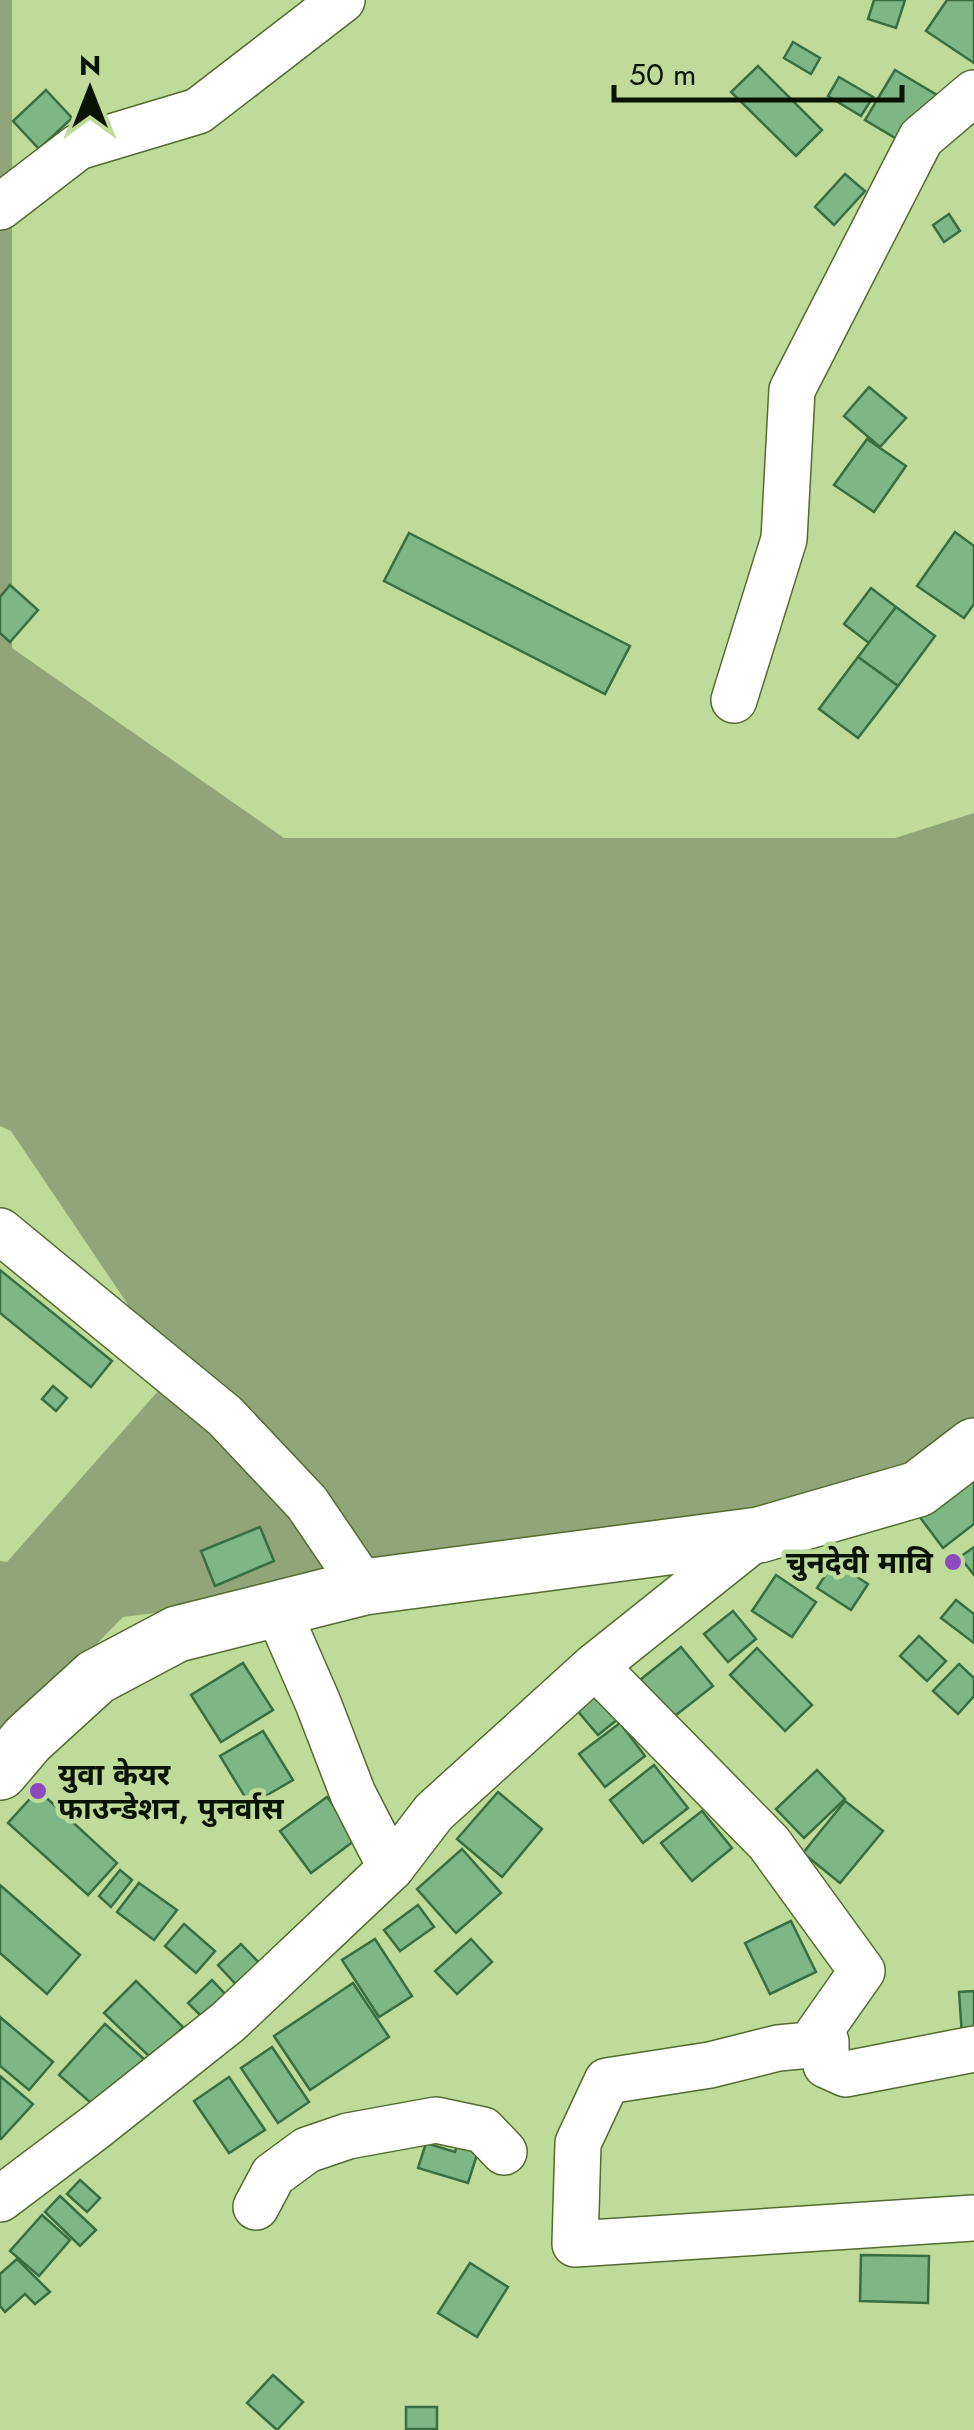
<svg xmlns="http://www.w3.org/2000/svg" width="974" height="2430" font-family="Jost,'Noto Sans Devanagari',sans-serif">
<rect width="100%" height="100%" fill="#bfdb9a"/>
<path fill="#92a57a" d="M0,0H12V648L284,838H895L974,813V1454L918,1489L364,1587L123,1617L0,1743V1561L7,1562L174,1373L11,1131L0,1126Z"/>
<g fill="#7eb685" stroke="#386e41" stroke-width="2.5">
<path d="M874,0H905L896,28L868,19Z"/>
<path d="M947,0H974V63L926,31Z"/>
<path d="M793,42L820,58L811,74L784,58Z"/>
<path d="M758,66L822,130L796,156L731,92Z"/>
<path d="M895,70L937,95L907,145L865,120Z"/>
<path d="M839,77L873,97L861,116L828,96Z"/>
<path d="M46,90L72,118L39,149L13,121Z"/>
<path d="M845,174L865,191L834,225L815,207Z"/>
<path d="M949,214L960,231L944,242L933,225Z"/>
<path d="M869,387L906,418L880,447L844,416Z"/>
<path d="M867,439L906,466L874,512L834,485Z"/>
<path d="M955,532L974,546V604L964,618L917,586Z"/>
<path d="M409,533L630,646L605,694L384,581Z"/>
<path d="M10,585L38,610L10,642L0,633V597Z"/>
<path d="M871,588L896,607L869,643L844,624Z"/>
<path d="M896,607L935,636L898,686L858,657Z"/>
<path d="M858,657L898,686L858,738L819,709Z"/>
<path d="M0,1270L112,1361L91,1387L0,1313Z"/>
<path d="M53,1386L67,1398L56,1411L42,1399Z"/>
<path d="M974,1467V1524L943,1548L916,1512Z"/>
<path d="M260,1527L274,1561L215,1586L201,1551Z"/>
<path d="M974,1547V1575L960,1557Z"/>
<path d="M834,1562L868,1584L851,1610L817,1588Z"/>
<path d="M776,1575L816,1602L792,1637L752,1611Z"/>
<path d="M956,1600L974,1614V1643L941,1618Z"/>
<path d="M733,1611L756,1639L728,1662L704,1634Z"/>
<path d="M919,1636L946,1661L927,1681L900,1656Z"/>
<path d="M681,1647L713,1686L671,1719L640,1680Z"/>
<path d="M757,1648L812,1705L785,1731L730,1675Z"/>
<path d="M243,1663L273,1710L221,1742L191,1695Z"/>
<path d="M959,1664L974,1678V1696L958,1714L933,1691Z"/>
<path d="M601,1687L623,1715L598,1735L575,1708Z"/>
<path d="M620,1723L645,1756L605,1787L579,1754Z"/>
<path d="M263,1731L293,1780L250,1805L220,1756Z"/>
<path d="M654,1765L688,1808L643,1843L610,1800Z"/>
<path d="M817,1770L845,1799L804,1838L776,1809Z"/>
<path d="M38,1790L117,1863L88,1895L8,1823Z"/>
<path d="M498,1792L542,1829L502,1877L457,1839Z"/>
<path d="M327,1797L358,1838L311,1873L280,1831Z"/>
<path d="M845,1801L883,1831L840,1883L803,1853Z"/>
<path d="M702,1811L732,1848L692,1881L661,1843Z"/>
<path d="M462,1849L501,1893L456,1933L417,1889Z"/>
<path d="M120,1870L132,1880L111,1907L99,1896Z"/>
<path d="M139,1883L177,1910L154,1940L117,1912Z"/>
<path d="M0,1885L80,1955L47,1994L0,1953Z"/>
<path d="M418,1905L434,1927L400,1951L384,1930Z"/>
<path d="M791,1921L816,1972L770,1994L745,1943Z"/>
<path d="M184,1924L215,1951L196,1973L165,1946Z"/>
<path d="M375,1939L412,1996L379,2017L342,1960Z"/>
<path d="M471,1939L492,1962L457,1994L435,1971Z"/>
<path d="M241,1944L265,1969L242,1991L218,1965Z"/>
<path d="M212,1980L228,1997L205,2020L188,2003Z"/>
<path d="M136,1981L183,2027L152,2059L104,2013Z"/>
<path d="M353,1983L389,2037L310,2090L274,2036Z"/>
<path d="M974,1991V2035L962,2036L959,1992Z"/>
<path d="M0,2017L53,2062L29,2090L0,2066Z"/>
<path d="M105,2024L144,2059L99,2110L59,2075Z"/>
<path d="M272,2047L309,2102L278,2123L241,2068Z"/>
<path d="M0,2076L33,2104L1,2139L0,2138Z"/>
<path d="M229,2077L265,2130L229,2153L194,2101Z"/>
<path d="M460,2135L481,2142L468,2183L418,2168L426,2143L455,2152Z"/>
<path d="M80,2180L100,2198L87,2212L67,2194Z"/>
<path d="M60,2196L96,2230L80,2246L45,2212Z"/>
<path d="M42,2215L70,2240L39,2276L10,2251Z"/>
<path d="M861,2255L929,2256L928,2303L860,2301Z"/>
<path d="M17,2259L50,2292L35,2304L25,2294L5,2312L0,2306V2274Z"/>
<path d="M470,2263L508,2287L477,2337L438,2313Z"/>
<path d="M273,2375L303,2402L277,2430L247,2403Z"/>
<rect x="406" y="2407" width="31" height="22"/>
</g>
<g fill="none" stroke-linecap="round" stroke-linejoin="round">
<defs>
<g id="minor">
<path d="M0,207L78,147L198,111L342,0"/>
<path d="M734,700L784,539L792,390L921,138L974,93"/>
<path d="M0,1231L225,1416L307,1503L364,1587"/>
<path d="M277,1609L318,1703L353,1794L391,1868"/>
<path d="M595,1666L769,1843L862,1971L810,2045L778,2048L710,2065L607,2081L578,2143L575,2244L974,2218"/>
<path d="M810,2045L826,2042V2065L846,2074L974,2049"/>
<path d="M0,2199L97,2126L228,2022L391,1868L434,1812L595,1666L759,1535"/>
<path d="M256,2207L273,2175L307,2150L348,2136L436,2120L483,2130L504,2152"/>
</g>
<path id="tertiary" d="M0,1772L28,1739L96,1677L177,1634L364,1587L759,1535L918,1489L974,1446"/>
</defs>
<use href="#minor" stroke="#536b2e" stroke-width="48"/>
<use href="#tertiary" stroke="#536b2e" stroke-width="58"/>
<use href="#minor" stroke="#fff" stroke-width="45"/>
<use href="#tertiary" stroke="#fff" stroke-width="55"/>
</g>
<g fill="#8c4abe" stroke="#bfdb9a" stroke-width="4">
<circle cx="953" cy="1562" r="10"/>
<circle cx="38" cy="1791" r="10"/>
</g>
<g text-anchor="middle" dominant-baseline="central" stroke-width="9" stroke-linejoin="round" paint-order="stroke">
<g font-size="30" font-weight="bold" fill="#0a1300" stroke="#bfdb9a" text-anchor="end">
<text x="933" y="1562">चुनदेवी मावि</text>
<text x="58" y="1774" text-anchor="start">युवा केयर<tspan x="58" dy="34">फाउन्डेशन, पुनर्वास</tspan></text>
</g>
</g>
<g transform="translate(90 90)" stroke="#bfdb9a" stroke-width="8" paint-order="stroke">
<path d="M0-8L18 38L0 25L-18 38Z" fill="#0a1300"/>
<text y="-15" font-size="28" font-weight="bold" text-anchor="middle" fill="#0a1300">N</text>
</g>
<path d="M614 85v15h288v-15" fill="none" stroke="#0a1300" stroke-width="5"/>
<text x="629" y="85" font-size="30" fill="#0a1300" stroke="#bfdb9a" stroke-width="8" paint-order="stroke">50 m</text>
</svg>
